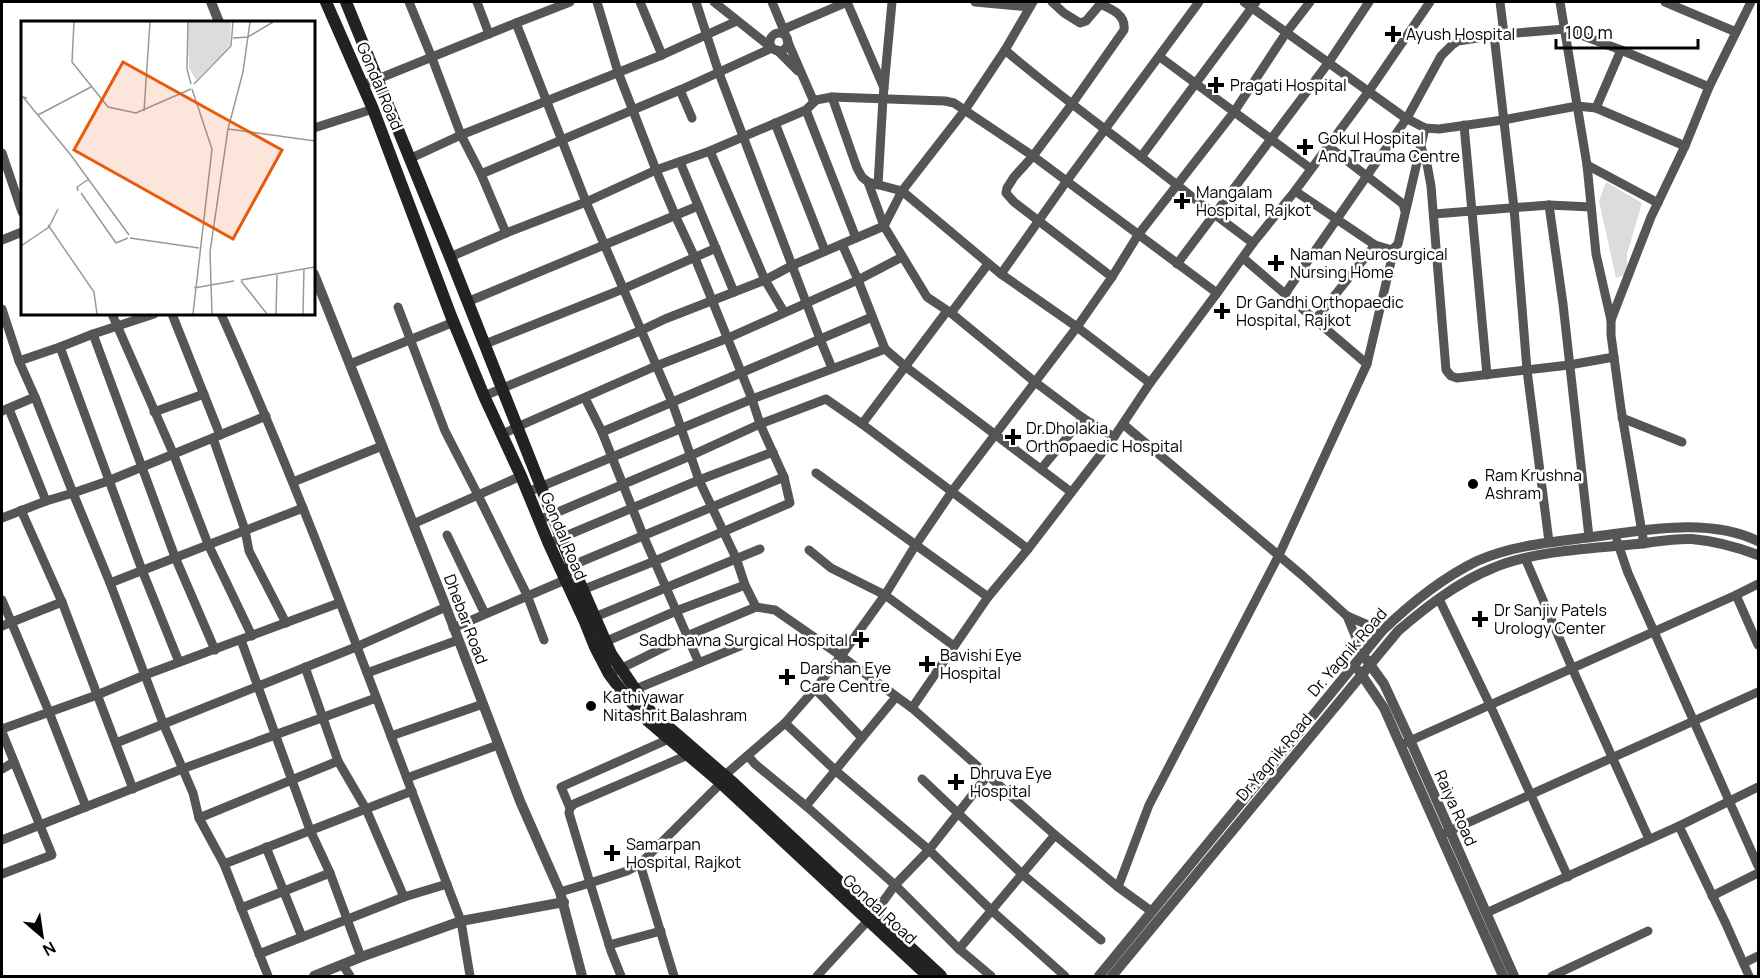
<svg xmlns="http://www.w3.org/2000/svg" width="1760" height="978" font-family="Manrope,sans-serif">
<rect width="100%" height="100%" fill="#fff"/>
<path fill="#dcdcdc" d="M1606,182L1642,203L1627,254V274L1616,278L1599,201Z"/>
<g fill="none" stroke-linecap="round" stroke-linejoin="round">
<g stroke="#555" stroke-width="9">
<path d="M409,2L432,58L461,135L481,174L506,233"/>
<path d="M477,2L489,34"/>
<path d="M640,2L662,55"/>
<path d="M696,2L719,73L820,339L832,368"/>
<path d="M772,2L785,33"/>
<path d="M975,2L1029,7"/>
<path d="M1052,2L1064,13L1080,23L1086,21L1102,2"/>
<path d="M1244,2L1404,117L1425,128L1439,129L1503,120L1577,106L1596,108L1685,146"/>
<path d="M1500,2L1504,34"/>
<path d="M1560,2L1587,165L1596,254L1611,320V335L1621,409L1644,544"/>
<path d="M1665,2L1736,32"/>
<path d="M1100,4C1112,9 1126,15 1124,30L1072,104L1033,156L1014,177L1007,188L1006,193L1014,202L1112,277"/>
<path d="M516,23L570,2"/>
<path d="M784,29L847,2L884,88"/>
<circle cx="779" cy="42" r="9"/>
<path d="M1494,35L1514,208L1527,370L1549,542"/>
<path d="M787,40L814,102"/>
<path d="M777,50L798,71"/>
<path d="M1005,50C1047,86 1092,119 1136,153C1175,183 1213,214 1253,243"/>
<path d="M1160,57L1310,168"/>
<path d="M363,85L516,23L586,202L672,402L699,480L736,558L745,585L756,607L775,610L841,656L885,595L915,546L953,490L1077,327L1112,277L1138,235L1234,112L1286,33L1310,2"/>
<path d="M680,90L692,118"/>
<path d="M832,97L857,168L862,177L868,182L902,191L1001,274L1077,327L1150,383"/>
<path d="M1596,108L1621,50"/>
<path d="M806,110L856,238"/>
<path d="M775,123L825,251"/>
<path d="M1464,125L1487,375"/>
<path d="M314,128L373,109"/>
<path d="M1328,146L1403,204L1405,211"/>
<path d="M1421,147L1427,164L1431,186L1446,370L1451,376L1457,378L1569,365L1614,357"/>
<path d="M710,151L765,280L784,312"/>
<path d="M2,153L22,212"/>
<path d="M1141,157L1256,2"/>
<path d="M409,159L461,135L662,55L737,21"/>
<path d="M680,162L734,292"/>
<path d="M1587,165L1658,203"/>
<path d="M481,174L680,90L772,48L714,2"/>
<path d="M868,182L884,226L927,297L951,313L1035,382L1083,418L1114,437"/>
<path d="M878,185L883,98L892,2"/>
<path d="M1295,191L1375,245L1392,250L1398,244L1425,128"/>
<path d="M1549,205L1563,304L1589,537"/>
<path d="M1434,214L1549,205L1591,207"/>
<path d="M2,240L22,232"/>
<path d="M842,244L858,280L902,257"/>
<path d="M450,257L506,233L586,202L656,170L710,151L806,110L816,100L832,97L945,101L954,103L1033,156L1217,293"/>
<path d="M1243,258L1367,364"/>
<path d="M1177,264L1329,62L1369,2"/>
<path d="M1001,274L1066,182L1199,2"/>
<path d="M1285,294L1407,118L1441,56L1452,45L1458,41L1504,34L1565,29L1621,50L1709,87"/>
<path d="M467,302L698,206"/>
<path d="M398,307L445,431L478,495L413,524"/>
<path d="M2,309L19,361"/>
<path d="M951,313L988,264"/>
<path d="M112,314L173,453L208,544L252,636"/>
<path d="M154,314L93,334L175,557L215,650"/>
<path d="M172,314L220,435"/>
<path d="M221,314C310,512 383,718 461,921L470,976"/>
<path d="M1315,320L1375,245"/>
<path d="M1611,320L1651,217L1685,146L1709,87L1751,2"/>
<path d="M93,334L60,347L142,570L179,662"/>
<path d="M485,344L623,289L716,248"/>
<path d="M350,364L454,322"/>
<path d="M484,396L642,330L665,319L765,280L793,265L884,226L902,191L965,110L1005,50L1033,2"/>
<path d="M585,398L602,432L872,317"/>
<path d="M9,409L46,501"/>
<path d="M2,411L35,397L19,361L60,347"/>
<path d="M154,412L204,394"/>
<path d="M266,416L108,481L73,493L110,583L163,723L193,793L199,818L224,864L268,976"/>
<path d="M1622,418L1682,442"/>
<path d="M862,424L947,311"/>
<path d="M1123,424L1303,576L1347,616L1382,631"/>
<path d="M602,432L643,535L699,663"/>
<path d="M501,435L517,427L656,366L728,338L858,280L885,349"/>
<path d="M213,438L245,530L249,551L286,623"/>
<path d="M1041,469L1083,418"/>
<path d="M816,473L988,597"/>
<path d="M521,476L478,495L527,595L544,640"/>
<path d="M293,482L382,446"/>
<path d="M528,492L752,399L885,349L906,367L1071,492"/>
<path d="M21,510L62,602L133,789"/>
<path d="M2,518L46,501L73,493L35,397"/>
<path d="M539,520L690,456L760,424L826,399L862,424L1028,549"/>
<path d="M447,535L485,614"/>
<path d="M556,540L699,480L773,452"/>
<path d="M1617,541L1628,573L1758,866"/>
<path d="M809,550L831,568L885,595L954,646"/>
<path d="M1525,558L1572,668L1649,839"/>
<path d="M561,570L784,477"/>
<path d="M110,583L303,508"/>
<path d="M577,592L655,561L790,503L784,477L760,424L752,399L695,258L675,215L656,170L618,72L597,2"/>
<path d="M1736,595L1758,645"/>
<path d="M1439,599L1490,705L1568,877"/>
<path d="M2,600L49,712L86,807"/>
<path d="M1347,616L1363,655"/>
<path d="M590,619L760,549"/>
<path d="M2,626L62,602"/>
<path d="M453,628L565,580"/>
<path d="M241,640L310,830L330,873L361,957"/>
<path d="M600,644L676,611L745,585"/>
<path d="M616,671L687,636L756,607"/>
<path d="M367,673L458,640"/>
<path d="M631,691L740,646"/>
<path d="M912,708L988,597L1028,549L1114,437L1150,383L1217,293L1253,243L1295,191L1369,91L1430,2"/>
<path d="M785,723L836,771L929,850L991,910L1065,976"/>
<path d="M2,729L97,695L145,675L339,603"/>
<path d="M2,732L52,855L2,874"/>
<path d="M391,736L483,704"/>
<path d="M862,738L896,697"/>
<path d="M116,743L356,647L446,607"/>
<path d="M1405,743L1736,595L1758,584"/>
<path d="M748,756L755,764L806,806L895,885L959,949L991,976"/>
<path d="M338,761L366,809L404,897"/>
<path d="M2,769L14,762"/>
<path d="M407,778L498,745"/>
<path d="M922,779L1022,874L1101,940"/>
<path d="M806,806L862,738L815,689"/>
<path d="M570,808L561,787L669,739"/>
<path d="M199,818L338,761L305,667"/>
<path d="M1679,826L1726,924L1749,976"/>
<path d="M1443,834L1758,692"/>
<path d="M2,840L182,769L376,698"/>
<path d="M266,847L302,937"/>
<path d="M224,864L412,791"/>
<path d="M640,864L627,871L590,883L569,813L570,808L574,804L688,755"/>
<path d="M1118,887L1149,805L1279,555L1367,364L1394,249"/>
<path d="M560,892L590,883L611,951L621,976"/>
<path d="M1712,896L1758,873"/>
<path d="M241,908L330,873"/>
<path d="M1486,913L1679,826L1758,787"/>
<path d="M609,945L661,931"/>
<path d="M959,949L1055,835"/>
<path d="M259,954L404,897L447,884"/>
<path d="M1744,963L1758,956"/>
<path d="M343,965L350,976"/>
<path d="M674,976L640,864L721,783L725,775L785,723L815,689L841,656L912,708L1055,835L1118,887L1151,911"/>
<path d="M817,976L874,914L895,885L929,850L988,775"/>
<path d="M1552,976L1648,931"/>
</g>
<g stroke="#555" stroke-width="10">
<path d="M211,2L219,22"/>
<path d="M314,274L446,607L520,801L560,892L582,976"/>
<path d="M1366,659L1384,684L1410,740L1514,976"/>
<path d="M1359,671L1384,708L1503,976"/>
<path d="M314,976L361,957L461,921L564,902"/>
<path d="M1099,976L1382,631C1410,604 1442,578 1477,561C1513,545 1553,542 1592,537C1646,530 1708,517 1758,541"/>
<path d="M1112,976L1398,631C1426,607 1458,582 1493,568C1532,551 1594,548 1637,544C1655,542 1674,538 1692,539C1715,541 1737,547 1758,555"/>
</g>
<g stroke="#222" stroke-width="12">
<path d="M326,2L373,109L451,316L484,396L521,476L549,544L585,622L595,647L609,674L624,694L648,721L721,783L928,976"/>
<path d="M346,2L450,257L572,565L611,654L650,711L731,781L941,976"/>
</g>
</g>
<g fill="#000" stroke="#fff" stroke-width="2">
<path d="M1390 25h6v6h6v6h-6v6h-6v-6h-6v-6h6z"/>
<path d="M1213 76h6v6h6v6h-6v6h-6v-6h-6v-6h6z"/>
<path d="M1302 138h6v6h6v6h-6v6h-6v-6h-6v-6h6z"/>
<path d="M1179 192h6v6h6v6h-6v6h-6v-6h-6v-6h6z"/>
<path d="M1273 254h6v6h6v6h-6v6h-6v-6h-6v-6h6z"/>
<path d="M1219 302h6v6h6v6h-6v6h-6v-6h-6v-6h6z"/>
<path d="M1010 428h6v6h6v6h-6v6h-6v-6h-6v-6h6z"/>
<circle cx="1473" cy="484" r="6"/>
<path d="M1477 610h6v6h6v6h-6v6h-6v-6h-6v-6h6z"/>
<path d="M858 631h6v6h6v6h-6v6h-6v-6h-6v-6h6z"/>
<path d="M924 655h6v6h6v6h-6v6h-6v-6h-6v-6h6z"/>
<path d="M784 668h6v6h6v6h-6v6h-6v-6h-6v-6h6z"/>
<circle cx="591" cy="706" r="6"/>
<path d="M953 773h6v6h6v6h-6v6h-6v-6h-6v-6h6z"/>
<path d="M609 844h6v6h6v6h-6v6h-6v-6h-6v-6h6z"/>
</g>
<g text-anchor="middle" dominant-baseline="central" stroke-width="5" stroke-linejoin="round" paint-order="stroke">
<g font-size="16" fill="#000" stroke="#fff" text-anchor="start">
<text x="1406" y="34">Ayush Hospital</text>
<text x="1230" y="85">Pragati Hospital</text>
<text x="1318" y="138">Gokul Hospital<tspan x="1318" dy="18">And Trauma Centre</tspan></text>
<text x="1196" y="192">Mangalam<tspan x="1196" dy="18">Hospital, Rajkot</tspan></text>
<text x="1290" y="254">Naman Neurosurgical<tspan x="1290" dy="18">Nursing Home</tspan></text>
<text x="1236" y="302">Dr Gandhi Orthopaedic<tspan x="1236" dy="18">Hospital, Rajkot</tspan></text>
<text x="1026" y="428">Dr.Dholakia<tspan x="1026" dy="18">Orthopaedic Hospital</tspan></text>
<text x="1485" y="475">Ram Krushna<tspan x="1485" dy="18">Ashram</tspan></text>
<text x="1494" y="610">Dr Sanjiv Patels<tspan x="1494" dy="18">Urology Center</tspan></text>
<text x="848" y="640" text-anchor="end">Sadbhavna Surgical Hospital</text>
<text x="940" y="655">Bavishi Eye<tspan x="940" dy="18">Hospital</tspan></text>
<text x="800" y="668">Darshan Eye<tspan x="800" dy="18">Care Centre</tspan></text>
<text x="603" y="697">Kathiyawar<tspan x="603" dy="18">Nitashrit Balashram</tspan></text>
<text x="970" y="773">Dhruva Eye<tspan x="970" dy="18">Hospital</tspan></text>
<text x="626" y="844">Samarpan<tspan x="626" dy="18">Hospital, Rajkot</tspan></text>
</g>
<g font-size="16" fill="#000" stroke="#fff">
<text transform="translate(380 86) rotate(67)">Gondal Road</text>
<text transform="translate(564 536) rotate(67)">Gondal Road</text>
<text transform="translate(466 619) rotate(69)">Dhebar Road</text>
<text transform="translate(1347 652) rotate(-49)">Dr. Yagnik Road</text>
<text transform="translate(1274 757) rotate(-50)">Dr.Yagnik Road</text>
<text transform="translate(1456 808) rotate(66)">Raiya Road</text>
<text transform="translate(880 909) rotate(43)">Gondal Road</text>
</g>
</g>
<g transform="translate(21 21)">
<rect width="294" height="294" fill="#fff"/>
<path d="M167,1H210L209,25L175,59L168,47Z" fill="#dcdcdc"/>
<path fill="none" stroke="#999" stroke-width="1.5" d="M53,1L51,41L87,86L115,92L170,68M167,1L166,48L170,63M212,17L227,16L252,1M173,63L210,25L212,1M171,68L191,128L172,293M6,77L2,76L49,133L108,214M123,90L129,1M17,94L70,66M207,108L294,120M57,170L56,166L68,158M60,172L95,222L107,217M27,204L73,271L76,293M109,217L178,227M0,225L28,206L37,188M220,259L294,246M220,260L246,293M173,267L213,260M191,293L189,231L207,108L222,51L229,1M255,293L256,254M282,293L283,247"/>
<path fill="#e8590c" fill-opacity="0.15" stroke="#e8590c" stroke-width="3" d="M102,41L261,129L212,218L53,129Z"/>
<rect width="294" height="294" fill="none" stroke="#000" stroke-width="3"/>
</g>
<rect width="1760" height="978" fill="none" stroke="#000000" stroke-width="6"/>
<g transform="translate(42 936) rotate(151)" stroke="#ffffff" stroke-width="4.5" paint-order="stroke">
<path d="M0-4.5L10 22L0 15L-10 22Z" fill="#000000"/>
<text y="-9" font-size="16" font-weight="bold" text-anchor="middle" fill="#000000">N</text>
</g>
<path d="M1556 39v9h142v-9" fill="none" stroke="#000000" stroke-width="3"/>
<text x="1565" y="39" font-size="18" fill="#000000" stroke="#ffffff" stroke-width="4.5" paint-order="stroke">100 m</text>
</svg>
